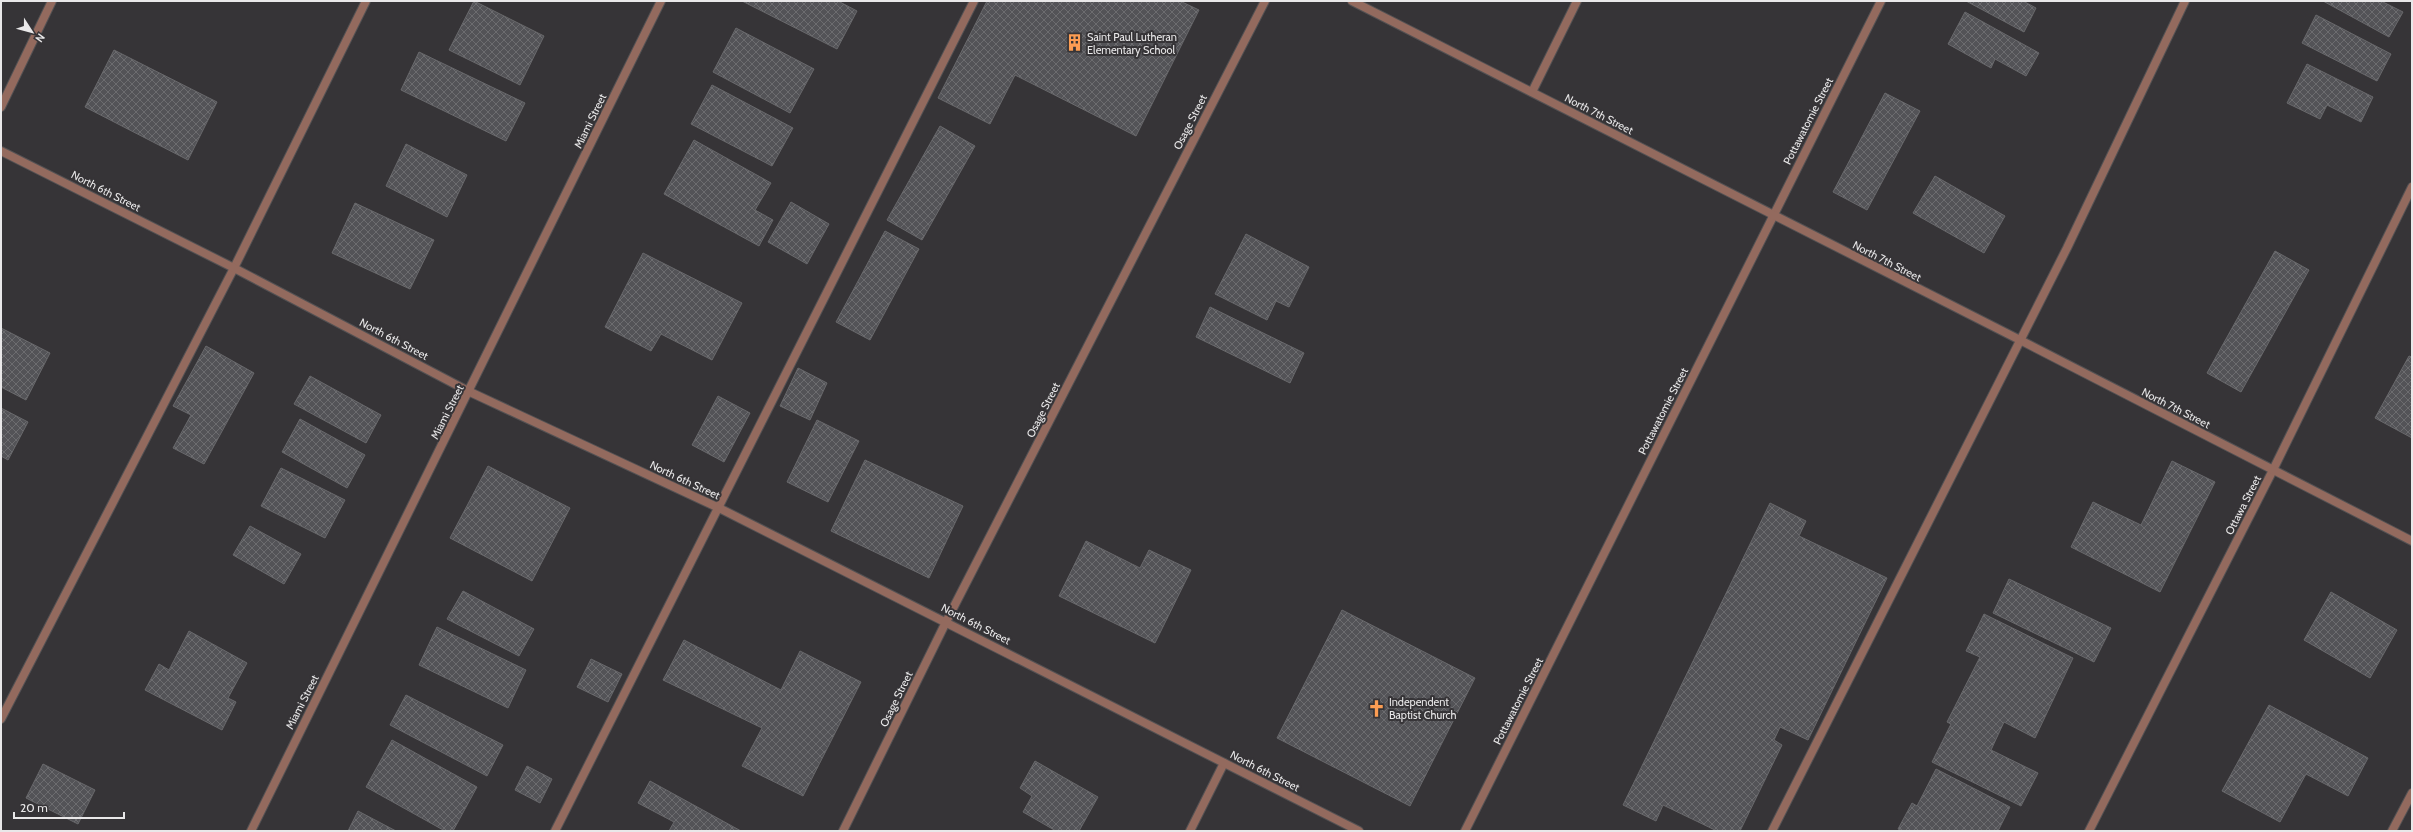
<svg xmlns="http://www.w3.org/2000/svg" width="2413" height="832" font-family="Cabin,sans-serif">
<defs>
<pattern id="building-cross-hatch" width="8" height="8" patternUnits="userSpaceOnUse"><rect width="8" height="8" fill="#535357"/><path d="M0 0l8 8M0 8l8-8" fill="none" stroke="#6c6c6f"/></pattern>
</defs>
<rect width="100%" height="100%" fill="#363437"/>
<g fill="url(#building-cross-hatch)" stroke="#68686b">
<path d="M474,1L544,36L520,85L449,50Z"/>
<path d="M742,1H838L857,11L837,49Z"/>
<path d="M987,1H1180L1199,10L1136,136L1015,75L990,124L938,98Z"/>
<path d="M1966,1H2023L2036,8L2024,32Z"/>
<path d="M2323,1H2381L2403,12L2389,37Z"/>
<path d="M1965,12L2039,53L2026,76L1995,59L1991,68L1948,44Z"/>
<path d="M2316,15L2391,54L2377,81L2302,43Z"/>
<path d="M736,28L814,69L790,113L713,72Z"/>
<path d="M114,50L217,102L188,160L85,107Z"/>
<path d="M419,52L525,103L506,141L401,90Z"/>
<path d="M2307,64L2373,97L2361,122L2327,105L2320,119L2287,103Z"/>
<path d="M712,85L793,128L772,166L691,124Z"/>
<path d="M1885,93L1920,111L1867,210L1833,192Z"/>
<path d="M940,126L975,146L922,240L887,220Z"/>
<path d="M694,140L771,183L755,210L773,220L759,246L664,194Z"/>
<path d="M406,144L467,175L447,217L386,186Z"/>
<path d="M1935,176L2005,216L1984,253L1913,213Z"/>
<path d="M791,202L829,224L807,264L768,242Z"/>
<path d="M355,203L434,240L410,289L332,253Z"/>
<path d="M885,231L919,249L870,340L836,322Z"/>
<path d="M1246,234L1309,267L1289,307L1276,301L1267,320L1215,294Z"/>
<path d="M2275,251L2309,270L2241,392L2207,373Z"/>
<path d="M643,253L742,303L712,360L661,334L651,351L605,327Z"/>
<path d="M1210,307L1304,353L1290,383L1196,337Z"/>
<path d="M1,328L50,353L26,400L1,387Z"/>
<path d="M206,346L254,373L204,464L173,448L191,415L173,406Z"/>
<path d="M2409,356L2412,357V438L2375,418Z"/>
<path d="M798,368L827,383L810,420L780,406Z"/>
<path d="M310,376L381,415L366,443L294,404Z"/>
<path d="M718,396L750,413L724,462L692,445Z"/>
<path d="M1,408L28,422L8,460L1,456Z"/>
<path d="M300,419L365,455L347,488L282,452Z"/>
<path d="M817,420L859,441L828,502L787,482Z"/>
<path d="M865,460L963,506L929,578L831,531Z"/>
<path d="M2172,461L2215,482L2160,592L2071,547L2093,502L2141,525Z"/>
<path d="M488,466L570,508L532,581L450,538Z"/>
<path d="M281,468L345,500L325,538L261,506Z"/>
<path d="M1770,503L1806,521L1799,536L1887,578L1808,740L1780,727L1774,740L1782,745L1740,831H1717L1663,805L1656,821L1623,805Z"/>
<path d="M250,526L301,554L284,584L233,555Z"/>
<path d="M1086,541L1140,568L1149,550L1191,570L1155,643L1059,596Z"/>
<path d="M2009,579L2111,628L2094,662L1993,613Z"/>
<path d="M463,591L534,629L519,656L447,619Z"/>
<path d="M2331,592L2397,630L2370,678L2304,640Z"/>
<path d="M1342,610L1475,678L1410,806L1277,738Z"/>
<path d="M1984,614L2073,658L2035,738L2004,722L1991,750L2038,773L2021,806L1932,762L1951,724L1947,722L1980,657L1966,651Z"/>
<path d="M437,627L526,670L508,708L419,665Z"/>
<path d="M189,631L247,663L228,698L236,702L222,730L145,690L159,664L169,670Z"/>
<path d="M684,640L781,690L800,651L861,682L803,796L742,766L762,728L663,680Z"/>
<path d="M591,659L622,674L608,702L577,687Z"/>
<path d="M406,695L503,745L487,776L390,725Z"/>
<path d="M2269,705L2368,758L2348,796L2306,774L2280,822L2222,791Z"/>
<path d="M392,740L477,787L453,831H445L366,787Z"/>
<path d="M1035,761L1098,797L1079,831H1056L1023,812L1032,796L1020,788Z"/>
<path d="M43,764L95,790L78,824L26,798Z"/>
<path d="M527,766L552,779L540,803L515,790Z"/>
<path d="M1936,769L2010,807L1998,831H1903L1898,829L1912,803L1917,806Z"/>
<path d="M650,781L741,831H669L674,822L638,803Z"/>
<path d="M358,811L396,831H348Z"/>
</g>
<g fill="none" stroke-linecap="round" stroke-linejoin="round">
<defs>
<g id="service">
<path d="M1532,92L1577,1"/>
<path d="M1,719L234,268L366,1"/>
<path d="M555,831L974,1"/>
<path d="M1190,831L1224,763"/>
<path d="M1772,831L2067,248L2185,1"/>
<path d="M2392,831L2412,793"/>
</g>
<g id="minor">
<path d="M1,107L52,1"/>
<path d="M1,151L234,268L470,392L719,508L1359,831"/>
<path d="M1465,831L1881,1"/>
<path d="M2089,831L2273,470L2412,187"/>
</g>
<g id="tertiary">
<path d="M1352,1L2020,340L2412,541"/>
<path d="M251,831L661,1"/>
<path d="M843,831L946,622L1265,1"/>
</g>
</defs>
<use href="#service" stroke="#535153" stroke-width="10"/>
<use href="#minor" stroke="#535153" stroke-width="10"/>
<use href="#tertiary" stroke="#535153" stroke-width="10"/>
<use href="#service" stroke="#936a5e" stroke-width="8"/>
<use href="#minor" stroke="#936a5e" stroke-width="8"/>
<use href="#tertiary" stroke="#936a5e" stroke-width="8"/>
</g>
<defs>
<symbol id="building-bare" viewBox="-9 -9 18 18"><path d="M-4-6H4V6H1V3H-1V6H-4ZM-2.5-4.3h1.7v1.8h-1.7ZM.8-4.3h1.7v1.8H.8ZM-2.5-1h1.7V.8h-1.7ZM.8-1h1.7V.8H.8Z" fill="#fc9d53" stroke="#363437" stroke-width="2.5" paint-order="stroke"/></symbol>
<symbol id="church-bare" viewBox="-9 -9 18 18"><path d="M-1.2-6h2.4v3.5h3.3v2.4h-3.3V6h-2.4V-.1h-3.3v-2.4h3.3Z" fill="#fc9d53" stroke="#363437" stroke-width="2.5" paint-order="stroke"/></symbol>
</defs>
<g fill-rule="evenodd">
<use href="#building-bare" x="1062" y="30" width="25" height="25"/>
<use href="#church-bare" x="1364" y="696" width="25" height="25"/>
</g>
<g text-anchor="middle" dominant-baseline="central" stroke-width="4" stroke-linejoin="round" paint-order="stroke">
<g font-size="11" fill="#e9e8e9" stroke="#363437" text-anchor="start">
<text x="1087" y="37">Saint Paul Lutheran<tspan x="1087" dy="13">Elementary School</tspan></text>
<text x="1389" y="702">Independent<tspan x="1389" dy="13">Baptist Church</tspan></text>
</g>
<g font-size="11" fill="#e9e8e9" stroke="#363437">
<text transform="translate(1599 114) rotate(27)">North 7th Street</text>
<text transform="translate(590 121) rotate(-64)">Miami Street</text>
<text transform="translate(1808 121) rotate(-63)">Pottawatomie Street</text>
<text transform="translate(1190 122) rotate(-63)">Osage Street</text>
<text transform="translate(106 191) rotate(27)">North 6th Street</text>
<text transform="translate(1887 261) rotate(27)">North 7th Street</text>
<text transform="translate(394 339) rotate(28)">North 6th Street</text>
<text transform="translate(2176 408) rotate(27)">North 7th Street</text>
<text transform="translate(1043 410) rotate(-63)">Osage Street</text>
<text transform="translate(1663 411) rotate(-63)">Pottawatomie Street</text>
<text transform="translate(447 412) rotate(-63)">Miami Street</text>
<text transform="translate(685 480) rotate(25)">North 6th Street</text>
<text transform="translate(2243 505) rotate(-63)">Ottawa Street</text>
<text transform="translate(976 624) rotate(27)">North 6th Street</text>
<text transform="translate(896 699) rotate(-64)">Osage Street</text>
<text transform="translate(1518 701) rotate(-63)">Pottawatomie Street</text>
<text transform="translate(302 702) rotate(-63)">Miami Street</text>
<text transform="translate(1265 771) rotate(27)">North 6th Street</text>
</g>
</g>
<rect width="2413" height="832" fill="none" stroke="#e9e8e9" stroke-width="4"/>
<g transform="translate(32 32) rotate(126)" stroke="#363437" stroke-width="3" paint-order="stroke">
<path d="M0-3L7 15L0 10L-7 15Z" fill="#e9e8e9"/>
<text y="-6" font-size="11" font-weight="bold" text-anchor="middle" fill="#e9e8e9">N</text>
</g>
<path d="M14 812v6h110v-6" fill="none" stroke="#e9e8e9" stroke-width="2"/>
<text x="20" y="812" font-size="12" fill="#e9e8e9" stroke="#363437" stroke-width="3" paint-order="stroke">20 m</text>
</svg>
